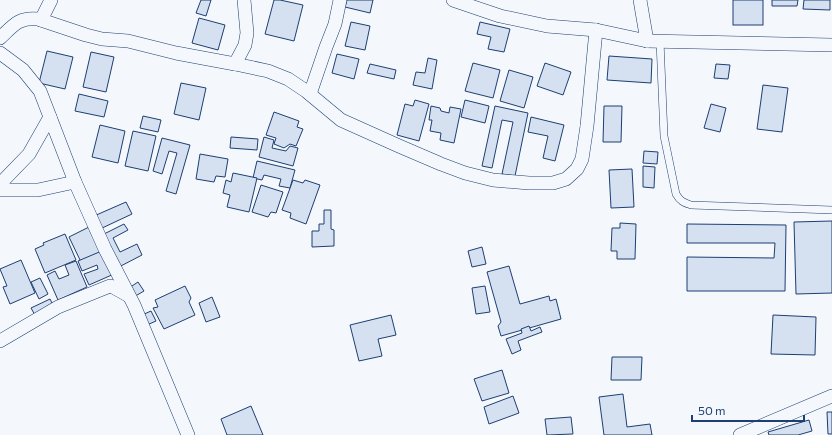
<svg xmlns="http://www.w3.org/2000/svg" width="832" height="435" font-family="Commissioner,sans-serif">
<rect width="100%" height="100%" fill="#f4f7fb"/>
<g fill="#d5e0f0" stroke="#1d3f73">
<path d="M201,0H211L206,16L196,13Z"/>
<path d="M274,0H280L303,5L294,41L265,34Z"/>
<path d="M347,0H373L370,13L345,7Z"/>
<rect x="733" y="0" width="30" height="25"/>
<path d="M772,0H798L797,6H772Z"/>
<path d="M804,0H830V10L803,9Z"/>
<path d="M199,18L225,25L218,50L192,43Z"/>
<path d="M351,22L370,26L365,50L345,46Z"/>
<path d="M480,22L510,29L504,52L488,49L491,37L477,34Z"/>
<path d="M47,51L73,57L65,89L39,83Z"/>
<path d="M91,52L114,57L106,92L83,87Z"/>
<path d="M337,54L359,59L354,79L332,73Z"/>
<path d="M609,56L652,59L651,83L607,80Z"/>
<path d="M428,58L437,60L432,89L413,85L416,72L425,73Z"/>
<path d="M473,63L500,70L493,98L465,91Z"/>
<path d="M545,63L571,72L563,95L537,86Z"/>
<path d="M370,64L396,70L394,79L367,73Z"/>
<path d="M716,64L730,65L728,79L714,78Z"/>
<path d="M509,70L533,77L524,108L500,101Z"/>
<path d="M181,83L206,88L199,120L174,114Z"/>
<path d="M763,85L788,88L782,132L757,129Z"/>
<path d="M79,94L108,101L104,117L75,111Z"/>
<path d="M415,100L429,104L419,141L397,135L405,104L413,106Z"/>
<path d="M465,100L489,106L485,123L461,117Z"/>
<path d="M711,104L726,108L720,132L704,128Z"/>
<path d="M431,106L440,108L441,111L449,113L450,107L461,109L454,143L440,140L441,133L430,131L432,120H429Z"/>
<path d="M495,106L528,113L515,176L502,174L513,122L502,120L492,168L482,166Z"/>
<path d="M604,106H622L621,142H603Z"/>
<path d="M274,112L299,121L297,127L303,129L296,146L290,144L284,148L274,144L276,138L266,135Z"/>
<path d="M143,116L161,120L158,132L140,128Z"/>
<path d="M531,117L564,125L555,161L543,158L548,136L528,132Z"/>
<path d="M100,125L125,131L118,163L92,157Z"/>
<path d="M133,131L156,136L148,171L125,166Z"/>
<path d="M231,137L258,139L257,150L230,148Z"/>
<path d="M264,137L274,140L272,148L286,151L290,146L298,148L293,166L259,157Z"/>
<path d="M162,138L190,145L176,194L166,191L177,153L169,151L162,174L153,171Z"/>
<path d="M644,151L658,152L657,164L643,163Z"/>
<path d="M200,154L228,159L225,177L216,176L214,182L196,179Z"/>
<path d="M257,161L295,170L290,188L279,186L281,179L264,175L262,180L253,178Z"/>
<path d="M643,166L655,167L654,188L643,187Z"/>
<path d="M632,169L634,207L611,208L609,170Z"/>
<path d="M233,173L257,178L249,212L227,207L230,195L223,193L226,180L231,182Z"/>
<path d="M293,180L303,183L305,180L320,185L306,224L290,218L291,213L282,210Z"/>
<path d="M261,185L283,192L276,213L271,212L268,217L252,212Z"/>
<path d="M126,202L132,214L100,229L94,216Z"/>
<path d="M324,210H331V229L334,230V246L312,247V231H319V224H324Z"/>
<path d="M832,221V293L796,294L794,222Z"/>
<path d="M620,223L636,224L635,259H617V251H611L612,228H620Z"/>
<path d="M124,224L128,230L113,238L120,252L137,244L142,255L117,268L100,236Z"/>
<path d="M687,224L786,225L785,291H687V257L774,258L775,243H687Z"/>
<path d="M91,226L103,251L81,262L69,237Z"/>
<path d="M65,234L76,260L45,273L35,249L44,245L43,243Z"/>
<path d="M482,247L486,264L472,267L468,251Z"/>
<path d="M104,250L114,274L89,285L84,274L98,269L97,265L82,271L78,261Z"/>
<path d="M21,260L35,293L10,304L3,287L7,286L0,269Z"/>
<path d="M76,261L87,287L58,300L47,275L55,271L59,279L69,275L65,265Z"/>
<path d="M509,266L520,304L549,296L550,301L556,299L561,319L501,336L498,326L501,322L487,272Z"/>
<path d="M40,278L48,294L39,299L31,282Z"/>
<path d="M138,282L144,291L132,298L126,290Z"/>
<path d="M185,286L191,298L189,302L195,315L164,329L153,308L158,307L155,300Z"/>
<path d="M485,286L490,312L476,314L472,288Z"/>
<path d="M212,297L220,317L206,322L199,303Z"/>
<path d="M50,299L54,307L36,317L31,308Z"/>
<path d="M151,311L156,321L147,325L142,315Z"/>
<path d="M391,315L396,335L378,339L382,356L359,361L350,325Z"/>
<path d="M773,315L816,317L815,355L771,354Z"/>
<path d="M529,326L531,331L540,327L542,332L518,341L521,350L512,354L506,339L522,333L521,329Z"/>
<path d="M612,357H642L641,380H611Z"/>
<path d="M502,370L509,393L482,401L474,379Z"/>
<path d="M623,394L627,427L650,424L652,435H604L599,397Z"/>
<path d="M513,396L519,413L489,424L484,407Z"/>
<path d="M251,406L263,435H227L221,419Z"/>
<path d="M827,412H832V434H828Z"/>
<path d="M571,417L573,434L547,435L545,419Z"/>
<path d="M809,420L812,431L798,435H769L768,432Z"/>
</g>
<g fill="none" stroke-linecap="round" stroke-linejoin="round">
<defs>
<path id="lane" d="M660,41L664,136L676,194C680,201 684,203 691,205L832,210"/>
<g id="street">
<path d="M453,0L500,16L547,26L596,30L647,41L832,45"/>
<path d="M640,0L647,41"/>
<path d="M41,20L51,0"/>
<path d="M0,38C13,26 18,17 38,19L86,35L102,39L128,41L176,53L235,64L268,71L288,79L306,91L341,120L399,146L441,164L465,173L493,180L529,183H553L566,179L577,169L582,159L587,126L596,30"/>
<path d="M0,53L23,70L40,91L75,182L105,249L134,305L188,435"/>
<path d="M235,64L245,45L247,33L244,0"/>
<path d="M310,94L326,47L335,24L340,0"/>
<path d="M0,184L29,154L50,117"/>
<path d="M0,190H38L75,182"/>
<path d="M0,341L58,307L100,290L110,286L113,287L129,296"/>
<path d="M740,435L832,396"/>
</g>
</defs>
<use href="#lane" stroke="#1d3f73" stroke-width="8"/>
<use href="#street" stroke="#1d3f73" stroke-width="14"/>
<use href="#lane" stroke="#f4f7fb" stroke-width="7"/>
<use href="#street" stroke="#f4f7fb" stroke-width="13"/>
</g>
<path d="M692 415v6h112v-6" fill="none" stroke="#1d3f73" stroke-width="2"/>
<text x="698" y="415" font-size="12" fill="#1d3f73" stroke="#f4f7fb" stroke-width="3" paint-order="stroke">50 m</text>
</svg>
